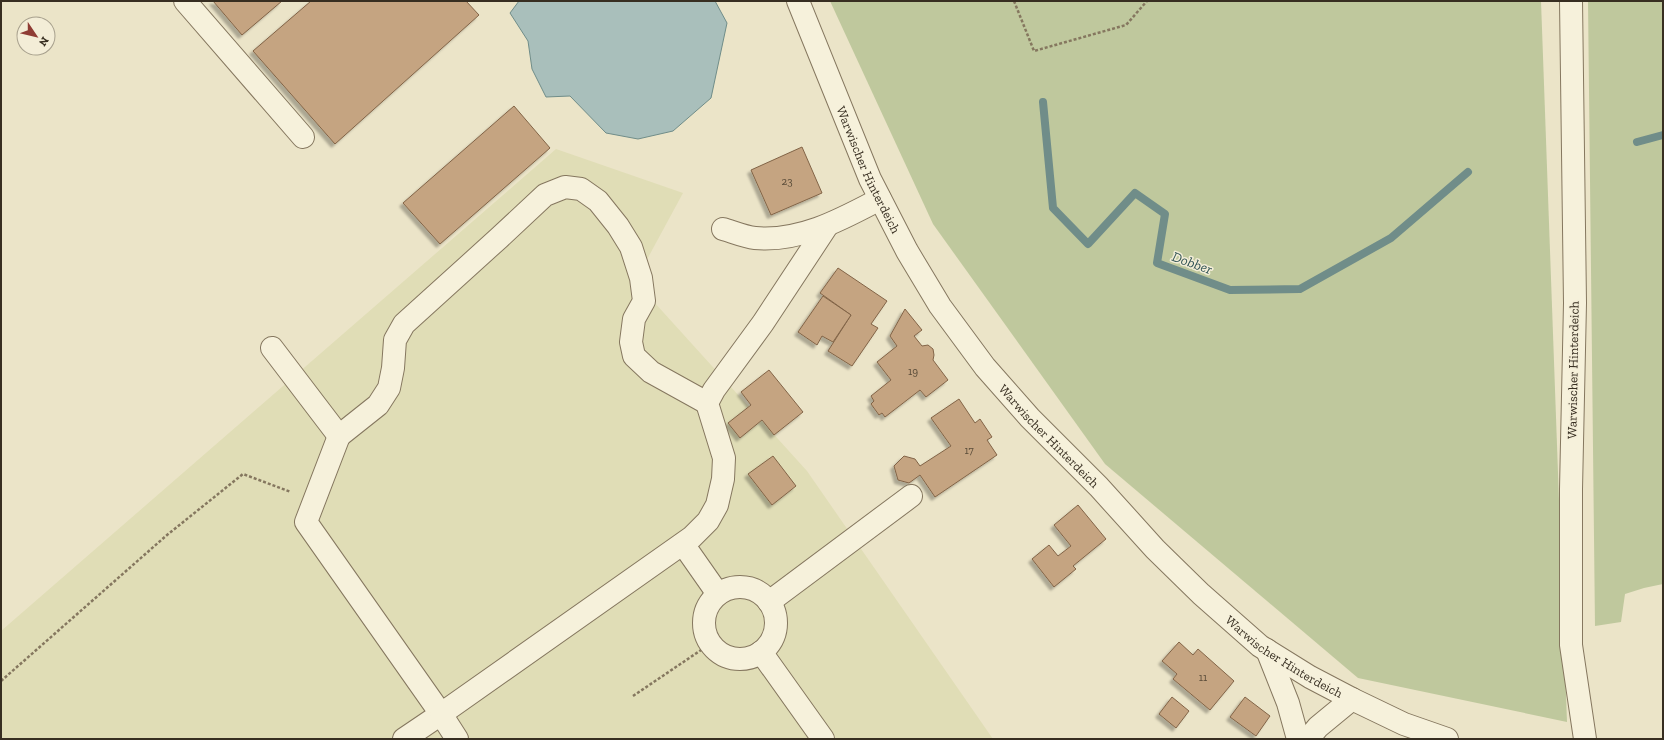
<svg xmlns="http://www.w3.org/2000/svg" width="1664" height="740" font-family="'Zilla Slab',serif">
<defs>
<filter id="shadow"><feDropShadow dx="-3.5" dy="3.5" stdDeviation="1" flood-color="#0004"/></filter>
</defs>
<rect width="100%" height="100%" fill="#ebe4c8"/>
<path fill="#e0ddb6" d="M556,149L683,193L631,289L654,302L807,471L993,739H1V631Z"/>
<g fill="#bfc89d">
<path d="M830,1H1541L1567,722L1358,678L1105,464L933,224Z"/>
<path d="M1588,1H1663V584L1644,588L1625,594L1621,622L1595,626Z"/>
</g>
<path fill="#a9bfbb" stroke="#708d89" d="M519,1H715L727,23L711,98L673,131L638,139L606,133L570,96L546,97L532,69L528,41L510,13Z"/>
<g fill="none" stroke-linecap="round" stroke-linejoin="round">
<g stroke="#708d89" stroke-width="8">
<path d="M1043,102L1053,208L1088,244L1135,193L1165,214L1157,263L1230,290L1300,289L1391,238L1468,172"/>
<path d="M1637,142L1663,135"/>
</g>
</g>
<g fill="#c5a481" stroke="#826447" filter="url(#shadow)">
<path d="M213,1H282L242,35Z"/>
<path d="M311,1H466L479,15L335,144L253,51Z"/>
<path d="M514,106L550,148L440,244L403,203Z"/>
<path d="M802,147L822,193L771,215L751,170Z"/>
<path d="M838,268L887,301L871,324L878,328L852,366L828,351L851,315L820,293Z"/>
<path d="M823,296L851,315L833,342L822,336L817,345L798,332Z"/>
<path d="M905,309L922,330L914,336L922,346L928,345L933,349L934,355L933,360L948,380L926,397L920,390L885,417L882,413L879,415L871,404L874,401L871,396L891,380L877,362L897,346L890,336Z"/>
<path d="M769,370L803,412L774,435L762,420L740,438L728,423L751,405L741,392Z"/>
<path d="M959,399L975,423L980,419L992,437L987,440L997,455L935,497L920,475L909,483L898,480L894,466L904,456L915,459L920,466L951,446L931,418Z"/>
<path d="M773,456L796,486L772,505L748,474Z"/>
<path d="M1078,505L1106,539L1073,566L1076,569L1054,587L1032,559L1049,545L1058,556L1071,546L1054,525Z"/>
<path d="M1179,642L1193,655L1198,649L1234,681L1210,710L1173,679L1177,674L1162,661Z"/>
<path d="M1172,697L1189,711L1176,728L1159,714Z"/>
<path d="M1245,697L1270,716L1256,736L1230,717Z"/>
</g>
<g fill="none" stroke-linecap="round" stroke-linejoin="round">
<defs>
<g id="minor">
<path d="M185,1L303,137"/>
<path id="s1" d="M798,1L870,179L907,251L940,306L985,367L1030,418L1099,487L1155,549L1201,594L1260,646L1310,677L1352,699L1404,724L1447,739"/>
<path d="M1571,1L1575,303L1571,489V645L1585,739"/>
<path d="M723,229C733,232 745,237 755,238C801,242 842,219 880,199"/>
<path d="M272,348L339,436L378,405L389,388L393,368L395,340L404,324L499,238L545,195L565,187L581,189L598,201L618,226L631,247L641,278L644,301L634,319L631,342L634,356L651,372L707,403"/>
<path d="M339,436L306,522L441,714L404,739"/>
<path d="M683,544L718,594"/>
<circle cx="740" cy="623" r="36"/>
<path d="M769,602L911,496"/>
<path d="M1267,650L1288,703L1298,739"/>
<path d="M761,652L823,739"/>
<path d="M457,739L441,714L692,537L708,521L717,505L723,479L724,458L707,403L714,390L763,323L827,226"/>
<path d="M1308,739L1318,727L1352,699"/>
</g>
</defs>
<use href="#minor" stroke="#85775f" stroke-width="24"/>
<g stroke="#85775f" stroke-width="2.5" stroke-dasharray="3 2" stroke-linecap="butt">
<path d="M1014,1L1034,51L1126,25L1147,1"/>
<path d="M1,681L167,535L243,474L291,492"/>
<path d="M633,696L710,644"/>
</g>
<use href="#minor" stroke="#f6f1db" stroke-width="22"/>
</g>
<g text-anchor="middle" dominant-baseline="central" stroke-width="3" stroke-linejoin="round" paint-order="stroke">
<g font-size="11" fill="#5a4c39">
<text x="787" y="181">23</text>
<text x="913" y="371">19</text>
<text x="969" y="450">17</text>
<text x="1203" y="677">11</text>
</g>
<g font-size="13" fill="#372e21" stroke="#f3edd7">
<text stroke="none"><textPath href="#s1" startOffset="183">Warwischer Hinterdeich</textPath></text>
<text transform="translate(1573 370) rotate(-89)">Warwischer Hinterdeich</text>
<text stroke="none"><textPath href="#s1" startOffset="507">Warwischer Hinterdeich</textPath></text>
<text stroke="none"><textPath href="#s1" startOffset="831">Warwischer Hinterdeich</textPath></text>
</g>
<g font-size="14" font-style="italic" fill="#325455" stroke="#f3edd7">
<text transform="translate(1192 263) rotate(20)">Dobber</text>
</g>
</g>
<rect width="1664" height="740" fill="none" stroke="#372e21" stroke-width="4"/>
<g transform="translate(36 36) rotate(125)"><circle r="19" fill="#f3edd7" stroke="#a8a18e"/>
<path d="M0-3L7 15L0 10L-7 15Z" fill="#8f3c34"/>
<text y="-6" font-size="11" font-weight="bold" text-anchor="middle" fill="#372e21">N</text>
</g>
</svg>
